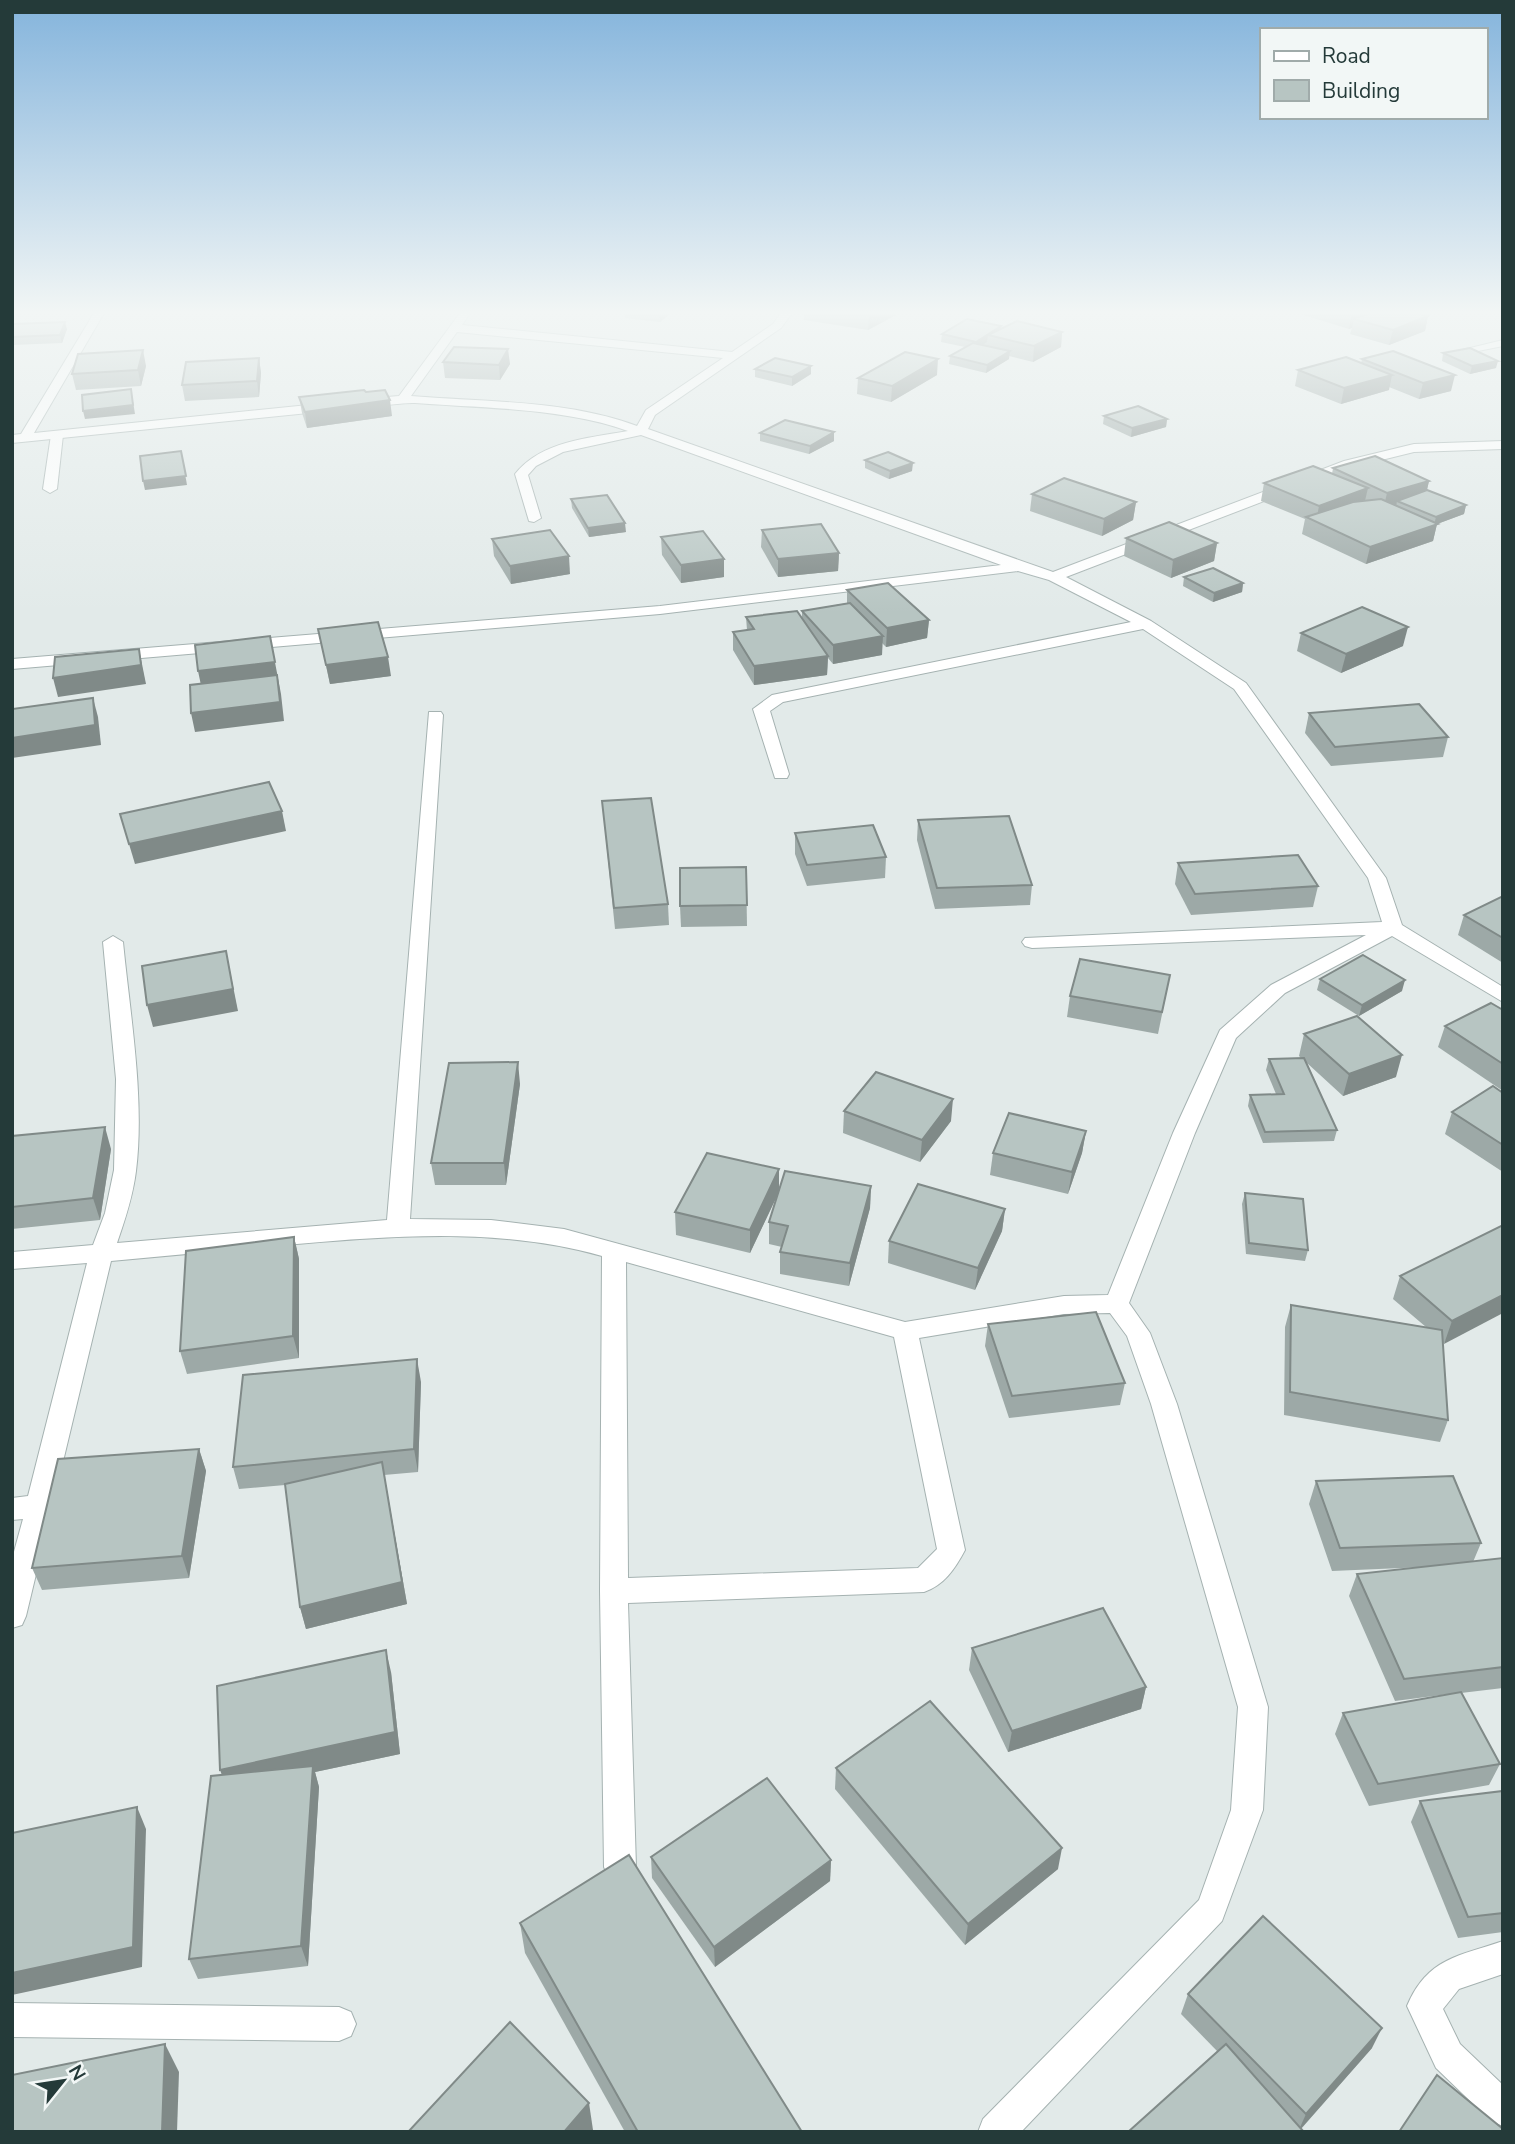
<svg xmlns="http://www.w3.org/2000/svg" width="1515" height="2144" font-family="'Nunito Sans',sans-serif">
<rect width="100%" height="100%" fill="#e2eae9"/>
<g fill="none" stroke-linecap="round" stroke-linejoin="round">
<defs>
<path id="lane" d="M57,431L63,435L57,489L50,493L43,489L51,435Z"/>
<g id="street">
<path d="M94,313H104L34,433L328,403L334,407L328,411L12,443V435L21,434Z"/>
<path d="M460,313H470L462,325L732,352L773,324L781,313H792L781,328L655,415L648,429L1053,572L1344,461L1414,444L1503,441V449L1414,452L1353,467L1066,577L1151,621L1246,683L1386,878L1402,925L1503,987V1002L1392,936L1285,993L1236,1038L1195,1133L1129,1303L1150,1333L1177,1404L1268,1707L1263,1810L1222,1921L1021,2132H978L983,2119L1199,1900L1231,1810L1238,1707L1151,1404L1127,1336L1110,1313L1064,1314L919,1338L965,1550C955,1569 944,1585 924,1592L628,1603L636,1867L631,1878L620,1882L609,1878L604,1867L600,1591L602,1256C502,1228 400,1235 297,1244C235,1250 173,1255 111,1261L26,1616L22,1625L12,1628V1559L23,1519L12,1520V1498L28,1496L87,1263L12,1269V1252L93,1245L105,1213L114,1170L116,1079L103,942L113,936L123,942C130,1014 145,1099 136,1171C133,1196 125,1220 117,1243L387,1220L429,712H441L443,715L410,1219L491,1220L564,1229L905,1322L1064,1296L1108,1295L1173,1133L1220,1030L1271,985L1366,935L1032,948L1025,946L1022,942L1025,938L1382,922L1368,878L1234,689L1143,629L783,702L770,711L789,774L787,778H775L753,709L772,695L1131,622L1049,580L1018,571L660,614L12,669V659L660,606L1001,565L641,435L563,452L536,466L528,475L541,518L534,522L529,521L515,474C541,441 589,438 628,431C566,408 481,408 415,403C400,402 366,410 357,403L363,399L399,396ZM457,332L723,358L646,410L637,426C567,400 485,402 411,396ZM626,1262L894,1337L937,1549L918,1568L628,1578Z"/>
<path d="M1503,340V346L1468,353L1462,350Z"/>
<path d="M1503,1941V1974L1459,1989L1443,2009L1460,2044L1503,2085V2126L1491,2121L1436,2068L1407,2006C1427,1958 1459,1956 1503,1941Z"/>
<path d="M12,2003L339,2007L351,2012L356,2024L351,2036L339,2041L12,2037Z"/>
</g>
</defs>
<use href="#lane" stroke="#a5b2b1" stroke-width="2"/>
<use href="#street" stroke="#a5b2b1" stroke-width="2"/>
<use href="#lane" fill="#fff" fill-rule="evenodd"/>
<use href="#street" fill="#fff" fill-rule="evenodd"/>
</g>
<g fill="#9da9a7">
<path d="M625,313H671L660,322L625,318Z"/>
<path d="M804,313H896V315L868,330L804,320Z"/>
<path d="M1297,313H1436L1425,315L1428,316L1425,331L1389,345L1350,334L1352,328L1349,329Z"/>
<path d="M12,324L67,329L62,343L12,345Z"/>
<path d="M1001,326V329L1062,332L1061,347L1033,362L1009,356V359L986,373L949,364L950,356L965,347L941,342L942,334Z"/>
<path d="M1443,353L1496,368L1470,374L1442,361Z"/>
<path d="M259,358L261,373L259,397L185,401L182,385Z"/>
<path d="M1362,359L1451,391L1419,399L1389,387V390L1341,404L1295,386L1298,370L1361,363Z"/>
<path d="M443,362L510,364L500,380L445,378Z"/>
<path d="M146,366L141,386L76,390L72,374Z"/>
<path d="M755,369L811,374L792,386L755,377Z"/>
<path d="M937,375L891,402L857,394L858,378Z"/>
<path d="M299,397L392,416L307,428L302,413Z"/>
<path d="M1104,416L1167,419L1166,427L1131,437L1103,424Z"/>
<path d="M760,433L834,441L809,454L760,441Z"/>
<path d="M865,460L912,471L889,479L865,468Z"/>
<path d="M1333,468L1429,481L1427,490L1466,505L1464,514L1437,524L1433,541L1366,564L1302,534L1305,519L1261,501L1264,483L1332,474Z"/>
<path d="M1032,494L1136,502L1133,520L1102,536L1030,511Z"/>
<path d="M571,499L626,532L589,537L572,508Z"/>
<path d="M762,530L839,553L838,571L778,577L761,547Z"/>
<path d="M661,537L724,559V577L681,583L662,555Z"/>
<path d="M1126,538L1217,543L1214,561L1171,578L1124,556Z"/>
<path d="M492,539L570,574L511,584L494,556Z"/>
<path d="M1184,577L1243,583L1242,592L1213,602L1183,586Z"/>
<path d="M847,590L929,620L927,638L886,647L882,643V655L833,664L828,658L827,675L754,685L733,650V632L747,630L746,617L802,619V611L847,603Z"/>
<path d="M318,629L391,676L330,684Z"/>
<path d="M1301,633L1403,646L1341,673L1297,651Z"/>
<path d="M1309,713L1448,737L1443,757L1331,766L1305,733Z"/>
<path d="M602,801L668,904L669,925L615,929Z"/>
<path d="M918,820L1032,885L1030,905L935,909L917,840Z"/>
<path d="M795,833L886,857L885,878L807,886L795,854Z"/>
<path d="M1178,863L1318,886L1313,907L1191,915L1175,884Z"/>
<path d="M746,867L747,926L681,927L680,906Z"/>
<path d="M1503,896V963L1458,935L1464,915Z"/>
<path d="M1170,975L1158,1034L1067,1017L1070,996Z"/>
<path d="M1320,979L1402,991L1359,1016L1317,990Z"/>
<path d="M1503,1010V1091L1438,1047L1445,1026Z"/>
<path d="M1304,1034L1396,1077L1343,1096L1307,1063L1337,1130L1334,1141L1263,1143L1248,1106L1250,1095L1276,1094L1266,1070L1269,1059L1301,1058L1299,1056Z"/>
<path d="M520,1084L506,1185H435L431,1163Z"/>
<path d="M1503,1093V1172L1445,1134L1452,1112Z"/>
<path d="M844,1111L951,1121L920,1162L843,1133Z"/>
<path d="M1086,1131L1082,1153L1068,1194L990,1175L993,1153Z"/>
<path d="M12,1136L111,1149L100,1220L12,1229Z"/>
<path d="M779,1169V1191L871,1186L870,1208L849,1286L780,1274V1252L782,1247L769,1244V1222L778,1193L750,1253L676,1235L675,1212Z"/>
<path d="M1245,1193L1308,1250L1305,1261L1246,1254L1242,1204Z"/>
<path d="M1005,1209L1002,1231L975,1290L888,1263L889,1241Z"/>
<path d="M1503,1225L1444,1344L1442,1342L1448,1420L1440,1442L1284,1415L1285,1327L1291,1305L1426,1327L1393,1299L1400,1276Z"/>
<path d="M294,1237L299,1259V1358L187,1374L180,1351Z"/>
<path d="M988,1324L1125,1383L1120,1405L1009,1418L985,1346Z"/>
<path d="M421,1382L418,1472L384,1475L407,1604L306,1629L300,1607L285,1485L239,1489L233,1467Z"/>
<path d="M199,1449L206,1471L189,1578L42,1590L32,1568Z"/>
<path d="M1316,1481L1481,1543L1473,1562L1503,1558V1688L1461,1693L1500,1764L1489,1785L1369,1806L1335,1734L1343,1713L1449,1694L1395,1701L1349,1596L1357,1574L1425,1567L1332,1571L1309,1504Z"/>
<path d="M972,1648L1146,1687L1141,1709L1008,1752L969,1670Z"/>
<path d="M391,1672L400,1754L315,1772L319,1787L308,1966L198,1979L189,1959L222,1775Z"/>
<path d="M836,1768L1058,1869L965,1945L835,1789Z"/>
<path d="M1503,1791V1932L1458,1938L1411,1822L1420,1801Z"/>
<path d="M651,1857L831,1860L830,1881L715,1967L652,1878Z"/>
<path d="M520,1923L802,2132H625L525,1953Z"/>
<path d="M1188,1994L1372,2048L1301,2129L1218,2052L1181,2014Z"/>
</g>
<g fill="#808a88">
<path d="M661,313H671L660,322L659,315Z"/>
<path d="M872,313H896V315L868,330L869,315Z"/>
<path d="M1354,313H1383L1354,319L1352,328L1349,329L1352,314Z"/>
<path d="M1428,316L1425,331L1389,345L1393,330Z"/>
<path d="M65,322L67,329L62,343L60,335Z"/>
<path d="M1001,326V334L988,335L987,342L976,350V342Z"/>
<path d="M1062,332L1061,347L1033,362L1034,346Z"/>
<path d="M508,349L510,364L500,380L499,365Z"/>
<path d="M143,350L146,366L141,386L138,370Z"/>
<path d="M1010,351L1009,359L986,373L987,365Z"/>
<path d="M259,358L261,373L259,397L257,381Z"/>
<path d="M938,359L937,375L891,402L892,386Z"/>
<path d="M1498,361L1496,368L1470,374L1472,366Z"/>
<path d="M811,366V374L792,386V377Z"/>
<path d="M1392,375L1389,390L1341,404L1344,388Z"/>
<path d="M1455,375L1451,391L1419,399L1423,383Z"/>
<path d="M131,389L135,414L85,419L83,411Z"/>
<path d="M390,400L392,416L307,428L305,412Z"/>
<path d="M1167,419L1166,427L1131,437L1132,428Z"/>
<path d="M834,432V441L809,454L810,446Z"/>
<path d="M181,451L187,485L145,490L143,481Z"/>
<path d="M913,463L912,471L889,479L890,471Z"/>
<path d="M1429,481L1425,498L1397,501L1396,507L1383,510L1387,493Z"/>
<path d="M1368,488L1364,505L1316,522L1319,506Z"/>
<path d="M1136,502L1133,520L1102,536L1104,519Z"/>
<path d="M1466,505L1464,514L1437,524L1433,541L1366,564L1370,547L1434,525L1436,517Z"/>
<path d="M625,523L626,532L589,537L588,528Z"/>
<path d="M1217,543L1214,561L1171,578L1173,560Z"/>
<path d="M839,553L838,571L778,577V559Z"/>
<path d="M569,556L570,574L511,584L510,566Z"/>
<path d="M724,559V577L681,583V565Z"/>
<path d="M1243,583L1242,592L1213,602L1214,593Z"/>
<path d="M929,620L927,638L886,647L887,628Z"/>
<path d="M1408,627L1403,646L1341,673L1346,654Z"/>
<path d="M270,636L281,694L284,721L195,732L191,713L202,690L198,671Z"/>
<path d="M883,636L882,655L833,664V645Z"/>
<path d="M139,649L146,684L58,697L53,678Z"/>
<path d="M828,656L827,675L754,685V666Z"/>
<path d="M388,657L391,676L330,684L326,665Z"/>
<path d="M93,698L98,717L101,745L12,758V738Z"/>
<path d="M282,811L286,831L135,864L129,844Z"/>
<path d="M226,951L238,1011L153,1027L147,1005Z"/>
<path d="M1405,980L1402,991L1359,1016L1362,1005Z"/>
<path d="M1402,1055L1396,1077L1343,1096L1349,1074Z"/>
<path d="M518,1062L520,1084L506,1185L504,1163Z"/>
<path d="M953,1099L951,1121L920,1162L922,1140Z"/>
<path d="M105,1127L111,1149L100,1220L93,1198Z"/>
<path d="M1086,1131L1082,1153L1068,1194L1072,1172Z"/>
<path d="M779,1169V1192L750,1253V1230Z"/>
<path d="M871,1186L870,1208L849,1286L850,1263Z"/>
<path d="M1005,1209L1002,1231L975,1290L978,1268Z"/>
<path d="M294,1237L299,1259V1358L293,1336Z"/>
<path d="M1503,1295V1313L1444,1344L1452,1321Z"/>
<path d="M417,1359L421,1382L418,1472L414,1449Z"/>
<path d="M199,1449L206,1471L189,1578L182,1556Z"/>
<path d="M382,1462L407,1604L306,1629L300,1607Z"/>
<path d="M386,1650L391,1672L400,1754L315,1772L319,1787L308,1966L301,1946L228,1791L220,1770Z"/>
<path d="M1146,1687L1141,1709L1008,1752L1012,1731Z"/>
<path d="M137,1807L146,1829L142,1967L12,1995V1973Z"/>
<path d="M1062,1848L1058,1869L965,1945L968,1924Z"/>
<path d="M831,1860L830,1881L715,1967L714,1947Z"/>
<path d="M1382,2028L1372,2048L1298,2132L1306,2114Z"/>
<path d="M165,2044L179,2072L177,2132H162Z"/>
<path d="M589,2103L593,2130L592,2132H564Z"/>
</g>
<g fill="#b7c5c2" stroke="#808a88" stroke-width="2">
<path d="M1369,313H1418L1428,316L1393,330L1354,319Z"/>
<path d="M967,319L1001,326L976,342L942,334Z"/>
<path d="M1017,321L1062,332L1034,346L988,335Z"/>
<path d="M65,322L60,335L12,337V324Z"/>
<path d="M973,343L1010,351L987,365L950,356Z"/>
<path d="M454,347L508,349L499,365L443,362Z"/>
<path d="M1470,348L1498,361L1472,366L1443,353Z"/>
<path d="M143,350L138,370L72,374L78,354Z"/>
<path d="M1393,351L1455,375L1423,383L1362,359Z"/>
<path d="M905,352L938,359L892,386L858,378Z"/>
<path d="M1346,357L1392,375L1344,388L1298,370Z"/>
<path d="M259,358L257,381L182,385L186,362Z"/>
<path d="M775,358L811,366L792,377L755,369Z"/>
<path d="M131,389L133,405L83,411L82,395Z"/>
<path d="M364,390L366,392L385,390L390,400L305,412L299,397Z"/>
<path d="M1138,406L1167,419L1132,428L1104,416Z"/>
<path d="M785,420L834,432L810,446L760,433Z"/>
<path d="M181,451L186,476L143,481L140,456Z"/>
<path d="M888,452L913,463L890,471L865,460Z"/>
<path d="M1375,456L1429,481L1387,493L1333,468Z"/>
<path d="M1313,466L1368,488L1319,506L1264,483Z"/>
<path d="M1064,478L1136,502L1104,519L1032,494Z"/>
<path d="M1427,490L1466,505L1436,517L1397,501Z"/>
<path d="M607,495L625,523L588,528L571,499Z"/>
<path d="M1381,499L1438,524L1370,547L1306,517L1353,502Z"/>
<path d="M1169,522L1217,543L1173,560L1126,538Z"/>
<path d="M821,524L839,553L778,559L762,530Z"/>
<path d="M550,530L569,556L510,566L492,539Z"/>
<path d="M703,531L724,559L681,565L661,537Z"/>
<path d="M1213,568L1243,583L1214,593L1184,577Z"/>
<path d="M888,583L929,620L887,628L847,590Z"/>
<path d="M850,603L883,636L833,645L802,611Z"/>
<path d="M1362,607L1408,627L1346,654L1301,633Z"/>
<path d="M797,611L828,656L754,666L733,632L754,629L746,617Z"/>
<path d="M378,622L388,657L326,665L318,629Z"/>
<path d="M270,636L275,662L198,671L195,645Z"/>
<path d="M139,649L141,665L53,678L55,657Z"/>
<path d="M277,675L280,702L191,713L190,685Z"/>
<path d="M93,698L95,725L12,738V709Z"/>
<path d="M1419,704L1448,737L1335,747L1309,713Z"/>
<path d="M269,782L282,811L129,844L120,814Z"/>
<path d="M651,798L668,904L614,908L602,801Z"/>
<path d="M1009,816L1032,885L937,888L918,820Z"/>
<path d="M873,825L886,857L807,865L795,833Z"/>
<path d="M1298,855L1318,886L1195,894L1178,863Z"/>
<path d="M746,867L747,905L680,906V868Z"/>
<path d="M1503,896V938L1464,915Z"/>
<path d="M226,951L233,989L147,1005L142,966Z"/>
<path d="M1363,955L1405,980L1362,1005L1320,979Z"/>
<path d="M1080,959L1170,975L1162,1012L1070,996Z"/>
<path d="M1491,1003L1503,1010V1064L1445,1026Z"/>
<path d="M1357,1016L1402,1055L1349,1074L1304,1034Z"/>
<path d="M1304,1058L1337,1130L1265,1132L1250,1095L1284,1094L1269,1059Z"/>
<path d="M518,1062L504,1163H431L449,1063Z"/>
<path d="M876,1072L953,1099L922,1140L844,1111Z"/>
<path d="M1493,1086L1503,1093V1145L1452,1112Z"/>
<path d="M1009,1113L1086,1131L1072,1172L993,1153Z"/>
<path d="M105,1127L93,1198L12,1207V1136Z"/>
<path d="M707,1153L779,1169L750,1230L675,1212Z"/>
<path d="M785,1171L871,1186L850,1263L780,1252L788,1226L769,1222Z"/>
<path d="M918,1184L1005,1209L978,1268L889,1241Z"/>
<path d="M1245,1193L1303,1199L1308,1250L1249,1243Z"/>
<path d="M1503,1225V1295L1452,1321L1400,1276Z"/>
<path d="M294,1237L293,1336L180,1351L186,1251Z"/>
<path d="M1291,1305L1442,1330L1448,1420L1290,1392Z"/>
<path d="M1096,1312L1125,1383L1012,1396L988,1324Z"/>
<path d="M417,1359L414,1449L233,1467L243,1375Z"/>
<path d="M199,1449L182,1556L32,1568L58,1459Z"/>
<path d="M382,1462L402,1582L300,1607L285,1484Z"/>
<path d="M1453,1476L1481,1543L1340,1548L1316,1481Z"/>
<path d="M1503,1558V1667L1404,1679L1357,1574Z"/>
<path d="M1103,1608L1146,1687L1012,1731L972,1648Z"/>
<path d="M386,1650L395,1732L220,1770L217,1686Z"/>
<path d="M1461,1692L1500,1764L1378,1784L1343,1713Z"/>
<path d="M930,1701L1062,1848L968,1924L836,1768Z"/>
<path d="M313,1766L301,1946L189,1959L211,1776Z"/>
<path d="M767,1778L831,1860L714,1947L651,1857Z"/>
<path d="M1503,1791V1913L1468,1917L1420,1801Z"/>
<path d="M137,1807L133,1947L12,1973V1833Z"/>
<path d="M629,1855L802,2132H638L520,1923Z"/>
<path d="M1263,1916L1382,2028L1306,2114L1188,1994Z"/>
<path d="M510,2022L589,2103L564,2132H408Z"/>
<path d="M165,2044L162,2132H12V2075Z"/>
<path d="M1226,2044L1304,2132H1128Z"/>
<path d="M1437,2075L1503,2129V2132H1399Z"/>
</g>
<linearGradient id="sky" x2="0" y2="1"><stop stop-color="#84b4dc"/><stop offset="0.51" stop-color="#f2f6f5"/><stop offset="1" stop-color="#f2f6f5" stop-opacity="0"/></linearGradient>
<rect width="1515" height="613" fill="url(#sky)"/>
<rect width="1515" height="2144" fill="none" stroke="#243a39" stroke-width="28"/>
<rect x="1260" y="28" width="228" height="91" fill="#f2f7f6" stroke="#a0abaa" stroke-width="2"/>
<rect x="1274" y="51" width="35" height="10" fill="#ffffff" stroke="#a0abaa" stroke-width="2"/>
<text x="1322" y="63" font-size="21" fill="#243a39">Road</text>
<rect x="1274" y="80" width="35" height="21" fill="#b7c5c2" stroke="#a0abaa" stroke-width="2"/>
<text x="1322" y="98" font-size="21" fill="#243a39">Building</text>
<g transform="translate(63 2081) rotate(60)" stroke="#f2f7f6" stroke-width="5" paint-order="stroke">
<path d="M0-5L12 26L0 18L-12 26Z" fill="#243a39"/>
<text y="-10" font-size="19" font-weight="bold" text-anchor="middle" fill="#243a39">N</text>
</g>
</svg>
